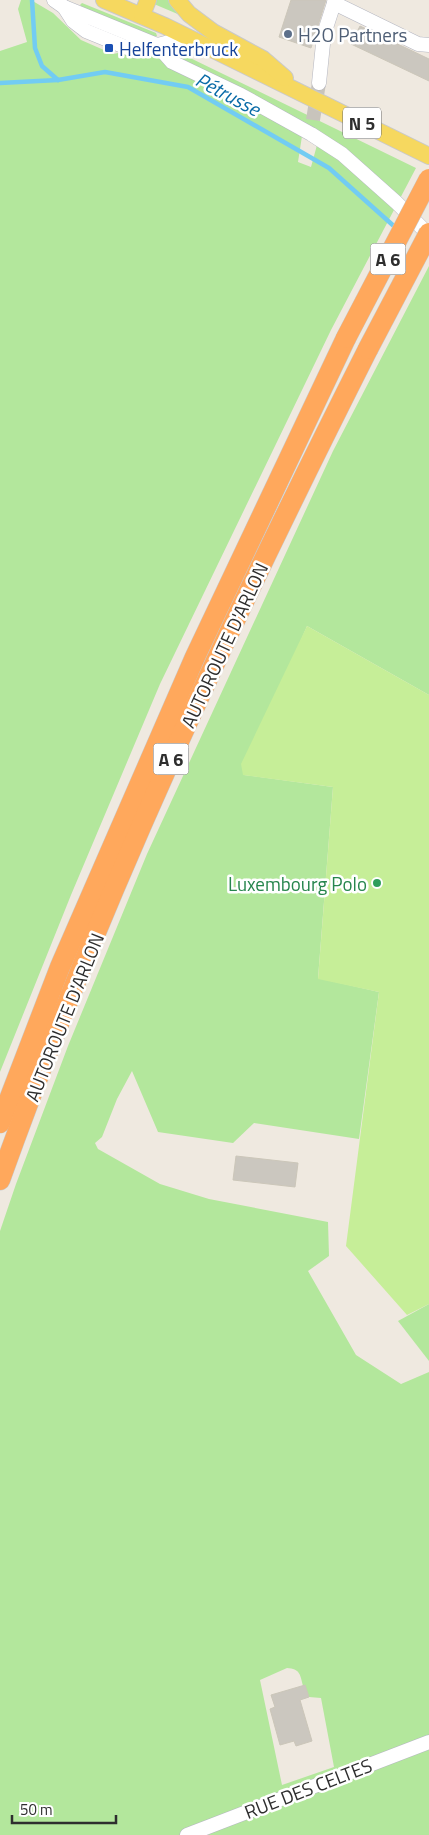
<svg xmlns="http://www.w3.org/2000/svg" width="429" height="1835" font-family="'Titillium Web',sans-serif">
<rect width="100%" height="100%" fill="#efe9e0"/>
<g fill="#b3e79c" fill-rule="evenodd">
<path d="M21,0H31L53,13L81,40L113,54L123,52L139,58L163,52H174L184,55L416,168L331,330L160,684L71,895L0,1072V51L27,42L18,9ZM302,136L317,145L311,167L298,162Z"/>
<path d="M153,0H168L180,15L154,4Z"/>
<path d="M82,3L156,33L157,36L154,37L86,12L80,5Z"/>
<path d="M429,266V695L307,626L244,775L333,787L318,978L379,992L359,1139L254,1123L233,1143L158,1132L132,1071L117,1099L102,1137L95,1143L98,1149L160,1184L209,1199L328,1222L329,1256L308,1271L356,1355L401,1384L429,1372V1835H0V1231L16,1184L68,1046L147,854L333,451ZM287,1668C300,1669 300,1674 303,1686H305L309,1697L321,1698L334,1767L282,1785L260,1680Z"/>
<path d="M429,1304V1361L398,1321Z"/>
</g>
<path fill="#c6ee98" d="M307,626L429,695V1304L407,1315L346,1246L379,992L318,979L333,787L243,775L241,764Z"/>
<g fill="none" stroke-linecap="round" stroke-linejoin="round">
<g stroke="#72ccf3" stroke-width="4.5">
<path d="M32,0L35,48L42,66L58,80"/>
<path d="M0,83L58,80L105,72L188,87L329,168L396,228"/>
</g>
</g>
<g fill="#cbc7bf" stroke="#cbc6b9">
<path d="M291,0H326L311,48L279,37Z"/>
<path d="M360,26L429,59V81L351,44Z"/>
<path d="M236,1156L298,1163L295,1187L233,1180Z"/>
<path d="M305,1685L309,1697L300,1700L312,1741L296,1746L294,1741L280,1745L270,1709L275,1707L271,1695Z"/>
</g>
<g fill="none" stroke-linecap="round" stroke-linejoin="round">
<path stroke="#c8c4bc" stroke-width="14" stroke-dasharray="14 7" stroke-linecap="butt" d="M313,120L319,83"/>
<defs>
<g id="minor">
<path d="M54,0L64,7L73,21L86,31L135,51L188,37"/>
<path d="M334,3L418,44L429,45"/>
<path d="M64,7L157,45L172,62L241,95L311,134L342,154L397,203L429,235"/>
<path d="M319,83L324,34L335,0"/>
<path d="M187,1835L429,1742"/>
</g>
<g id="major">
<path d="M104,0L165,26L429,156"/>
<path d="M177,0L189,14L213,32L263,59L285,78"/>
<path d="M142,15L148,0"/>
</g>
<g id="highway">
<path d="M0,1123L60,967L195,657L346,338"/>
<path d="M0,1180C102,895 231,620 368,349"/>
</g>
</defs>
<use href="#minor" stroke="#b4b6c1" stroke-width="15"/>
<use href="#major" stroke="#c9c9c9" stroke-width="18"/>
<use href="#highway" stroke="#c9c9c9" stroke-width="21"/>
<use href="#minor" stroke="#fff" stroke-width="14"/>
<use href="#major" stroke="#f6d85f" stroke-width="16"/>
<use href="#highway" stroke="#ffa85c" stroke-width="20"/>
<defs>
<g id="highway-bridge">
<path d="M346,338L429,179"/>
<path d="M368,349L429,233"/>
</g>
</defs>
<use href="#highway-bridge" stroke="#c9c9c9" stroke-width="21" stroke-linecap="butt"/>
<use href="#highway-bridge" stroke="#ffa85c" stroke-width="20"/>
</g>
<circle fill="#5c6f8a" stroke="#fff" stroke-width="2" cx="288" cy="34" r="5"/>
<rect fill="#1a4fb4" stroke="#fff" stroke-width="2" x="104" y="43" width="10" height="10" rx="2.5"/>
<circle fill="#2e9e5b" stroke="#fff" stroke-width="2" cx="377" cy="883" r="5"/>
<g text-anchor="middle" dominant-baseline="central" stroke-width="5" stroke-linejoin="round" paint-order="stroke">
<g fill="#fff" stroke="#6d6d6d" stroke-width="1">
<rect x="343" y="107.5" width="38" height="31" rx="4"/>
<rect x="370.5" y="243.5" width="35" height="31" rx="4"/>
<rect x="153.5" y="743.5" width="35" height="31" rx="4"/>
</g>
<g font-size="18" font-weight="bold" fill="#2e2e2e">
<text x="362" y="123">N 5</text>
<text x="388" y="259">A 6</text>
<text x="171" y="759">A 6</text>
</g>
<g font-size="19" fill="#4e5e75" stroke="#fff" text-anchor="start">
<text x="298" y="34">H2O Partners</text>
</g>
<g font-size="19" fill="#164399" stroke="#fff" text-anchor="start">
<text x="119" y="48">Helfenterbruck</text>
</g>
<g font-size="19" fill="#2e2e2e" stroke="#fff">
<text transform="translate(224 645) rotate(-65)">AUTOROUTE D'ARLON</text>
<text transform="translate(64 1017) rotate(-68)">AUTOROUTE D'ARLON</text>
<text transform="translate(308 1788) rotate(-21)">RUE DES CELTES</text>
</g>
<g font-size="19" fill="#27864d" stroke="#fff" text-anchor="end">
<text x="367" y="883">Luxembourg Polo</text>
</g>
<g font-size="20" font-style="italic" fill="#096ba7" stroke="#fff">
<text transform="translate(228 94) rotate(28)">Pétrusse</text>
</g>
</g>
<path d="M12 1815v8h104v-8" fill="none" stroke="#2e2e2e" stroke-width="2.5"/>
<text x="20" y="1815" font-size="15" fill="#2e2e2e" stroke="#ffffff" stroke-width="4" paint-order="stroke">50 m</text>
</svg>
